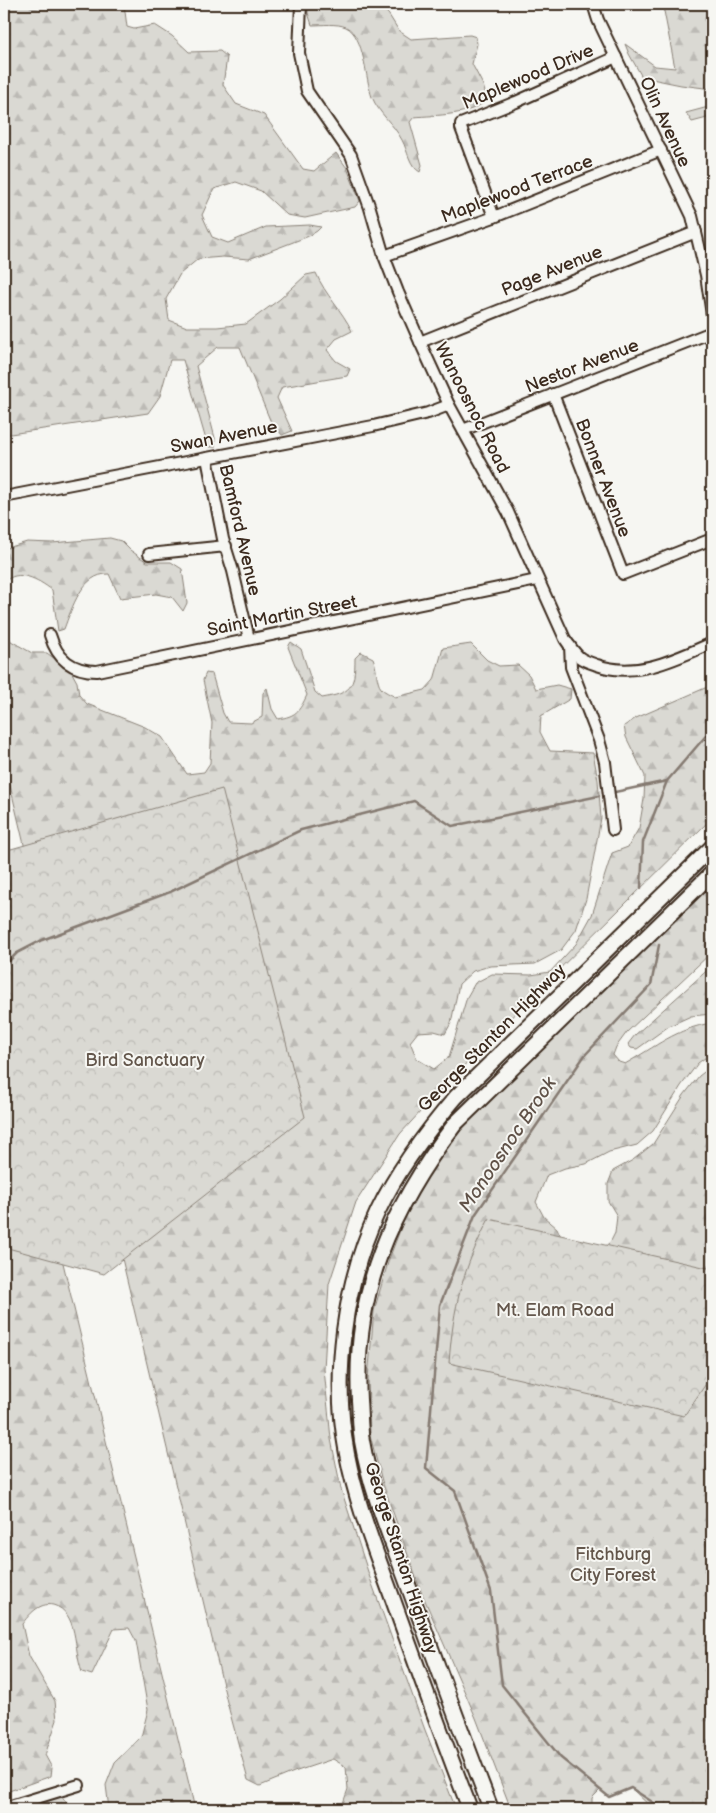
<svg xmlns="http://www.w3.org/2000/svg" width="716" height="1813" font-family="'Balsamiq Sans',sans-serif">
<defs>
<pattern id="forest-firs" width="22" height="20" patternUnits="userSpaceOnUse" patternTransform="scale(1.25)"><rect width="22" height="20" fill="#dad9d3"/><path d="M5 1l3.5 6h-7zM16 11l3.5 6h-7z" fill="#bcbab5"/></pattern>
<pattern id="park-crowns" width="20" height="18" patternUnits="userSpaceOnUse" patternTransform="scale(1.25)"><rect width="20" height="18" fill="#dad9d3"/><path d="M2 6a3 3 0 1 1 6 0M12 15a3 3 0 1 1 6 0" fill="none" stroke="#bcbab5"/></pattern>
</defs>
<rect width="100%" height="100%" fill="#f6f6f2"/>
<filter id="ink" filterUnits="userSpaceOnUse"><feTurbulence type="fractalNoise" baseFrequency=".02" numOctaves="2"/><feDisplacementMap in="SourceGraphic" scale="10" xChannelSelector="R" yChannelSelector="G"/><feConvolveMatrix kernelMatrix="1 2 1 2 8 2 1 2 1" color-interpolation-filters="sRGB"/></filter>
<g filter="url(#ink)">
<g fill="url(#forest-firs)" stroke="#8a8278">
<path d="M4,4H124L127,27L134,29L155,25L172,36L189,52L220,51L227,57L223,85L236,104L264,115L303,169L314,171L336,153L347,168L360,201L355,207L305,218L287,215L261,191L236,182L214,189L202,215L212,237L228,243L266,227L310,225L321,227L317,231L309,236L249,259L223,257L198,259L180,274L166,299L169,320L187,327H217L246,324L280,299L306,275L316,273C325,295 342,310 352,331L336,339L327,350L336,361L350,369L347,376L282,387L277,398L292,431L282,435L270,420L240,347H218L196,366L215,438V447H208L183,360H170L160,396L148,413L4,435Z"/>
<path d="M308,4H379L389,15L399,31L411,39L470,35L476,37L477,44L472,64L483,85L487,99C473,116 435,115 414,117L410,122L422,165L420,172C409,166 408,151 402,140C393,123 379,114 372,97C365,79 365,36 346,27C337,23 322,25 312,25L308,13Z"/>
<path d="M669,4H712V89L681,85L642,77L629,54L625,44L655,66L675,68L664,11Z"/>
<path d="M712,106V118H707L692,122L686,113Z"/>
<path d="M110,538L121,541L130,550L147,562H171L182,569L187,603L183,611L172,597L156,594L120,598L109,574C82,573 72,608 64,629L58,631L52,590C39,580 17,567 4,583V549L27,542L52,543Z"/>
<path d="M4,629L11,641L32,653H47L71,671L77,682L79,695L87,704L145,727L162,737L187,774L204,772L210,763L212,723L203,680L206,673L212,674L223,713L228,722L251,723L262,717L263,693L267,688L272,709L278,719C296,716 299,712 307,695L288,647L291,642L301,649L315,692L322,698C351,693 355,688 355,658L361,652L373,658C377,667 376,682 381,688C384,692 391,694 395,697L425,690L434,680L443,648L471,644L487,660L499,666L518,665L529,675L536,689L557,685L571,689L570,699L541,716L540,732L550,751L593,753L598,780L601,818L586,899L576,930L561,950L535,964L490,966L473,971L459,984L451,1023L445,1034L434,1031L418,1032L410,1042L417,1059L434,1069L449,1057L467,997L475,983L492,974L531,975L550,972L576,944L592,915L612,853L628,847L639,828L644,799L645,776L626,737L624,726L636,718L712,685V818L536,992L444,1086L400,1134L356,1202L329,1284L324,1369L331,1439L341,1489L371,1581L425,1730L456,1809H341L348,1789L346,1767L333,1759L294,1772L260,1786L248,1780L227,1702L4,760Z"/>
<path d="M712,882V952L627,1032L616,1047L613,1055L619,1062L625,1064C655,1047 677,1028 712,1023V1053L698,1063L681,1086L653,1131L637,1145L609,1152L586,1164L565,1168L547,1175L536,1202L544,1217L557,1228L563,1241L597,1254L611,1241L615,1233L617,1216L608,1201V1184L613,1171L633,1160L653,1144L684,1095L699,1076L712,1066V1809H653L631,1788L609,1797L600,1790L592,1798V1809H511L476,1718L420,1589L382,1481L370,1435L368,1378L374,1311L389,1259L410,1204L436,1161L489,1097L591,1002Z"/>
<path d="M712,966V1014L691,1016L669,1026L637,1049L631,1048L628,1044L635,1035Z"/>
<path d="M4,1019L195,1809H109L106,1785L115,1762L141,1737L148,1710L136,1641L129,1628L114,1629L92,1675L82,1672C73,1649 79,1612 53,1605C39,1602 29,1615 22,1624L29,1656L55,1701L57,1720L45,1755L52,1768L51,1776L9,1791L7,1771L4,1767Z"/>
<path d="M58,1796L63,1798L72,1809H19Z"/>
</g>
<g fill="url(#park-crowns)" stroke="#8a8278">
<path d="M222,789L305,1117L104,1274L4,1247V851Z"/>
<path d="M489,1219L712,1269V1375L684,1416L449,1363C453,1307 463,1268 489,1219Z"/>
</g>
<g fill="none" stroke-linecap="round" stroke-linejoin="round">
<g stroke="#857a71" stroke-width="2.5">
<path d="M615,792L667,781"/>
<path d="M641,888L643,842L667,781L704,738L712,730"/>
<path d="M659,945L651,985L585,1055L475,1215L440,1305L426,1468L455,1491L491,1591L502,1685L561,1758L609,1797L631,1788L663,1809"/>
<path d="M4,966L17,953L42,940L170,892L301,830L414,801L452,826L599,796"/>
</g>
<defs>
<g id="minor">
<path d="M301,4L299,53L307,91L351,155L370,208L384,256L398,292L420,342L449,405L508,512L565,639C569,645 574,652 579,657C584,661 591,663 597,665C637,679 676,659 712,643"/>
<path d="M593,4L598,20L692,216L706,275L712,315"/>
<path d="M494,217L461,128V124L516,102L616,57"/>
<path d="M384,256L494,217L661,150"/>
<path d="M420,342L696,232"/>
<path d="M553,394L623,574L712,539"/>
<path d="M463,430L712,332"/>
<path d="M207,458L223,539L233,571L249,639"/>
<path d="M4,497L373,426L428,413L449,405"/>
<path d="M149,554L226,546"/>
<path d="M50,635C57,659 72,671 97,671L537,580"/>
<path d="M570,646L571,667L599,740L605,762L613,830"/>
<path d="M4,1808L79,1785"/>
</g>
<g id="highway">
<path d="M470,1809C444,1742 420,1675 396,1608C378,1557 357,1507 347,1454C332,1376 344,1283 378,1211C398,1169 426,1132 456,1097L712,847"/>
<path d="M491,1809C463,1737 437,1665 411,1593C393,1543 371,1493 362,1441C360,1428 360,1414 359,1400C353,1292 391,1208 455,1124L712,873"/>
</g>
</defs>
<use href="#minor" stroke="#3b2a1e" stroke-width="14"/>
<use href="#highway" stroke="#3b2a1e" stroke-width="18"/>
<use href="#minor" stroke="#f6f6f2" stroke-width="10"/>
<use href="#highway" stroke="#f6f6f2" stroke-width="14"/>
</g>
</g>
<g text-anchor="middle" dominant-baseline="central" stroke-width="4" stroke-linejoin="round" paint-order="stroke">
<g font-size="18" fill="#3b2a1e" stroke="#f6f6f2">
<text transform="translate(528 77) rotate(-23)">Maplewood Drive</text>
<text transform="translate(665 122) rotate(65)">Olin Avenue</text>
<text transform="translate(517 189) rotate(-21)">Maplewood Terrace</text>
<text transform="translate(552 271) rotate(-22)">Page Avenue</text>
<text transform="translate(582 366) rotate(-21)">Nestor Avenue</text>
<text transform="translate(472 408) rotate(63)">Wanoosnoc Road</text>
<text transform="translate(224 437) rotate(-11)">Swan Avenue</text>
<text transform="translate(603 478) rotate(69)">Bonner Avenue</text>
<text transform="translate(240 530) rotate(77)">Bamford Avenue</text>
<text transform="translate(282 616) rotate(-11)">Saint Martin Street</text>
<text transform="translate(492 1038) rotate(-45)">George Stanton Highway</text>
<text transform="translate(401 1558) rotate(72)">George Stanton Highway</text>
</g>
<g font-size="18" fill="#63564b" stroke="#f6f6f2">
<text x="145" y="1060">Bird Sanctuary</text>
<text x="555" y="1310">Mt. Elam Road</text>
<text x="613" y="1554">Fitchburg<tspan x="613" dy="21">City Forest</tspan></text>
</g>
<g font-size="19" font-style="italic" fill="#605248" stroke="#f6f6f2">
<text transform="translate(508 1145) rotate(-56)">Monoosnoc Brook</text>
</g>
</g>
<rect width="716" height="1813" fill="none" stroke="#f6f6f2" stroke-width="20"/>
<rect x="10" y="10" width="696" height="1793" fill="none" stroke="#3b2a1e" stroke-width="2" filter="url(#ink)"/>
</svg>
